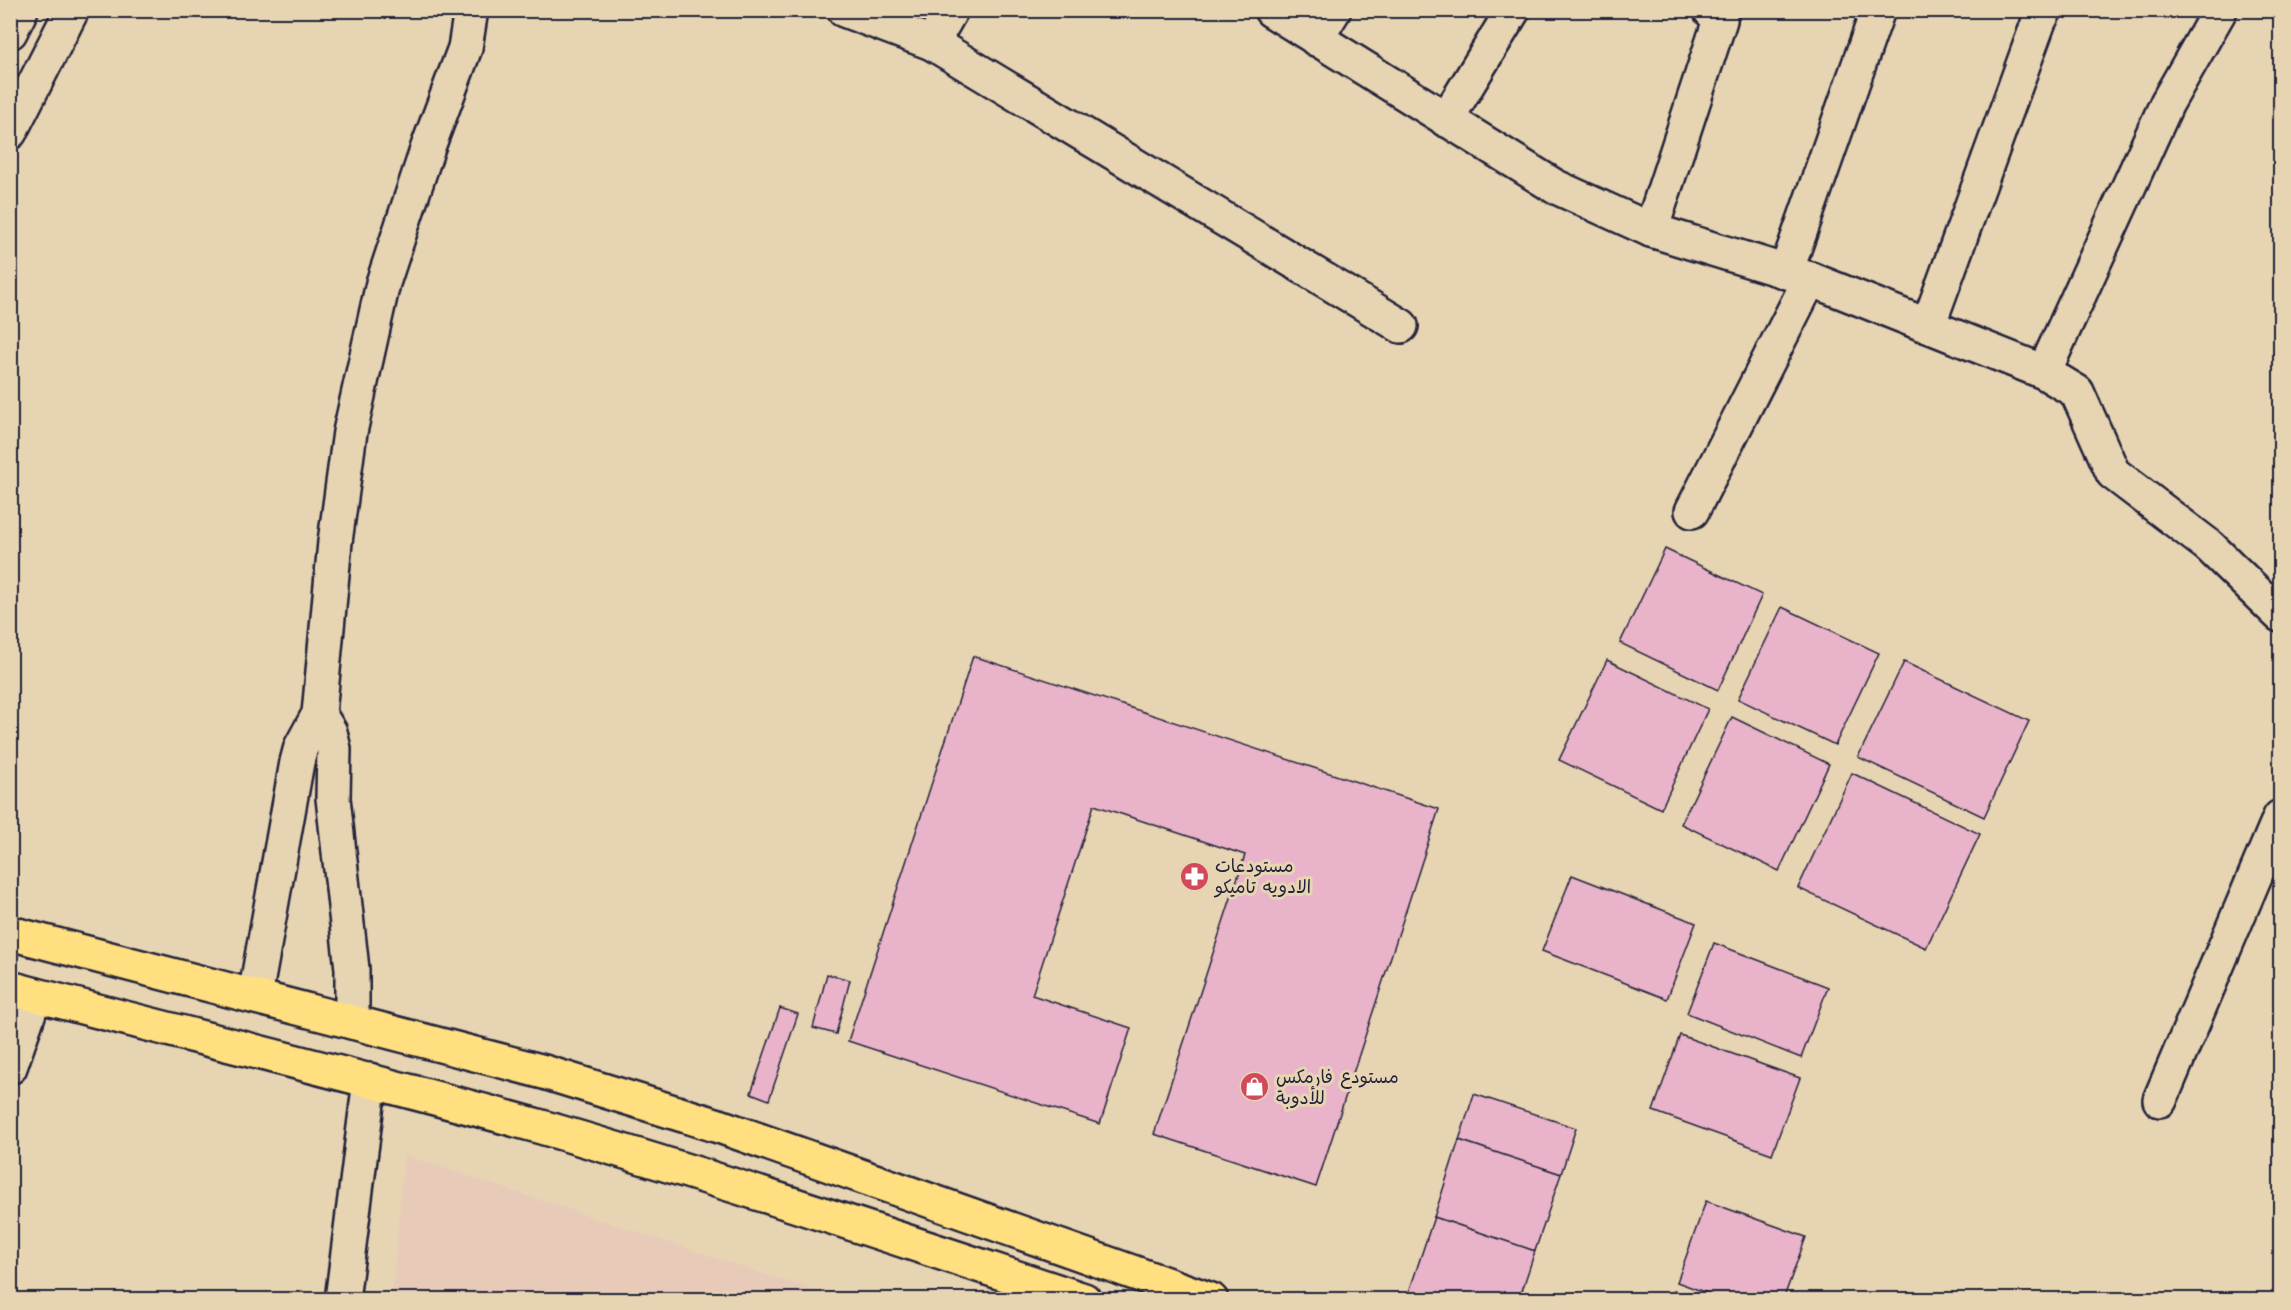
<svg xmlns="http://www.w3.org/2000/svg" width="2291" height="1310" font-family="'Architects Daughter','Playpen Sans Arabic',sans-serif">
<rect width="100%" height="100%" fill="#e7d4b2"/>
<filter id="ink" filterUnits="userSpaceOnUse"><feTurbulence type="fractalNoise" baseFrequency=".0167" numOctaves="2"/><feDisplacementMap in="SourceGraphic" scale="12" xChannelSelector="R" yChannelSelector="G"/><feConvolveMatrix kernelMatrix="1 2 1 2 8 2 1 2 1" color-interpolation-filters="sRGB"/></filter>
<g filter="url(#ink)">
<path fill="#e8cab9" d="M404,1155L840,1299H392Z"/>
<g fill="#e9b3ca" stroke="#22223b" stroke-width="1.5">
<path d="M1665,549L1762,595L1718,690L1620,643Z"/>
<path d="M1782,607L1879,653L1835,745L1738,699Z"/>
<path d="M973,656L1439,809L1316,1187L1154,1134L1245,855L1094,805L1032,995L1131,1028L1100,1124L848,1041Z"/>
<path d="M1607,660L1708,709L1661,809L1559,760Z"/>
<path d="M1904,662L2029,721L1984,817L1858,757Z"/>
<path d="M1732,717L1829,764L1779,871L1681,824Z"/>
<path d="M1852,773L1980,834L1926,948L1798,888Z"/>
<path d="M1572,875L1696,923L1667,999L1542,951Z"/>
<path d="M1714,943L1828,987L1801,1058L1687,1013Z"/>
<path d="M827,974L850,980L836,1034L813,1028Z"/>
<path d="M780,1008L798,1014L769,1100L751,1093Z"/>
<path d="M1680,1035L1800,1078L1772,1154L1653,1111Z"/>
<path d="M1474,1094L1576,1128L1561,1174L1459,1140Z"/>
<path d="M1459,1140L1561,1174L1535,1251L1434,1217Z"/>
<path d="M1706,1201L1806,1237L1783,1300H1726L1677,1282Z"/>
<path d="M1434,1217L1535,1251L1519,1300H1420L1408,1295Z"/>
<path d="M1674,1291L1697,1300H1671Z"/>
<path d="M1542,1292L1560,1300H1540Z"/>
</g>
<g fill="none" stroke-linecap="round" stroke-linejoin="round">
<defs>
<g id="minor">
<path d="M844,10L932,43L1401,326"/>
<path d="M1271,10L1554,186L1651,230L1810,279L2044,372L2077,392L2113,473L2209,546L2280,615"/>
<path d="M10,32L21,10"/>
<path d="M1316,39L1334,10"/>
<path d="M932,43L951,10"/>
<path d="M1446,120L1513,10"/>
<path d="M10,132L72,10"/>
<path d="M1651,230L1720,20L1710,10"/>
<path d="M1786,272L1878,10"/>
<path d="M1928,326L2039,21L2045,10"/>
<path d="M2044,372L2167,103L2220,10"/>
<path d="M1692,511L1810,279"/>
<path d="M319,714L330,732L334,749L333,798L352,969V1022"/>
<path d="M255,996L297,762L301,747L319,714L335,542L350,432L383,283L428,147L465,48L471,10"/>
<path d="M10,1067L35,995"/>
<path d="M2160,1100L2280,817"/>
<path d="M342,1300L370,1080"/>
</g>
<g id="major">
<path d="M10,933L544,1072L722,1127L1211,1300"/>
<path d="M10,988C186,1035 363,1077 538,1126C721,1179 902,1240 1084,1300"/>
</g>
</defs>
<use href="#minor" stroke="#22223b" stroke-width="38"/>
<use href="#major" stroke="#22223b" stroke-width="38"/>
<use href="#minor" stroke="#e7d4b2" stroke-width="33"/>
<use href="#major" stroke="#ffdf80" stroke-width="33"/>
</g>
</g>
<defs>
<symbol id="pharmacy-disc" viewBox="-11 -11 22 22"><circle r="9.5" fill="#d1495b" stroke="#e7d4b2"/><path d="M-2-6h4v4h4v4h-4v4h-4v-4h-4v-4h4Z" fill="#fff"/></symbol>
<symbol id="shop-disc" viewBox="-11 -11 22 22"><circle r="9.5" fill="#d1495b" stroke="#e7d4b2"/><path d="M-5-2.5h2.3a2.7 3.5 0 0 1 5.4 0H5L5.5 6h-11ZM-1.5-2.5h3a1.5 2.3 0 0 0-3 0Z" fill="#fff"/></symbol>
</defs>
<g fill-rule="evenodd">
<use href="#pharmacy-disc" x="1178" y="860" width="33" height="33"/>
<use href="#shop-disc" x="1238" y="1070" width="33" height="33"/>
</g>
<g text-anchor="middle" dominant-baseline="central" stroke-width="6" stroke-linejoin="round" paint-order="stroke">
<g font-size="18" fill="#22223b" stroke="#e7d4b2" text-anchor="start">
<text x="1215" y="866">مستودعات<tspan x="1215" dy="21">الادويه تاميكو</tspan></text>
<text x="1276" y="1077">مستودع فارمكس<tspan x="1276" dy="21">للأدوبة</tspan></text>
</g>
</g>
<rect width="2291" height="1310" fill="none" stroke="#e7d4b2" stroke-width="36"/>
<rect x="18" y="18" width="2255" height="1274" fill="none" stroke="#22223b" stroke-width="2" filter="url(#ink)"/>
</svg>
